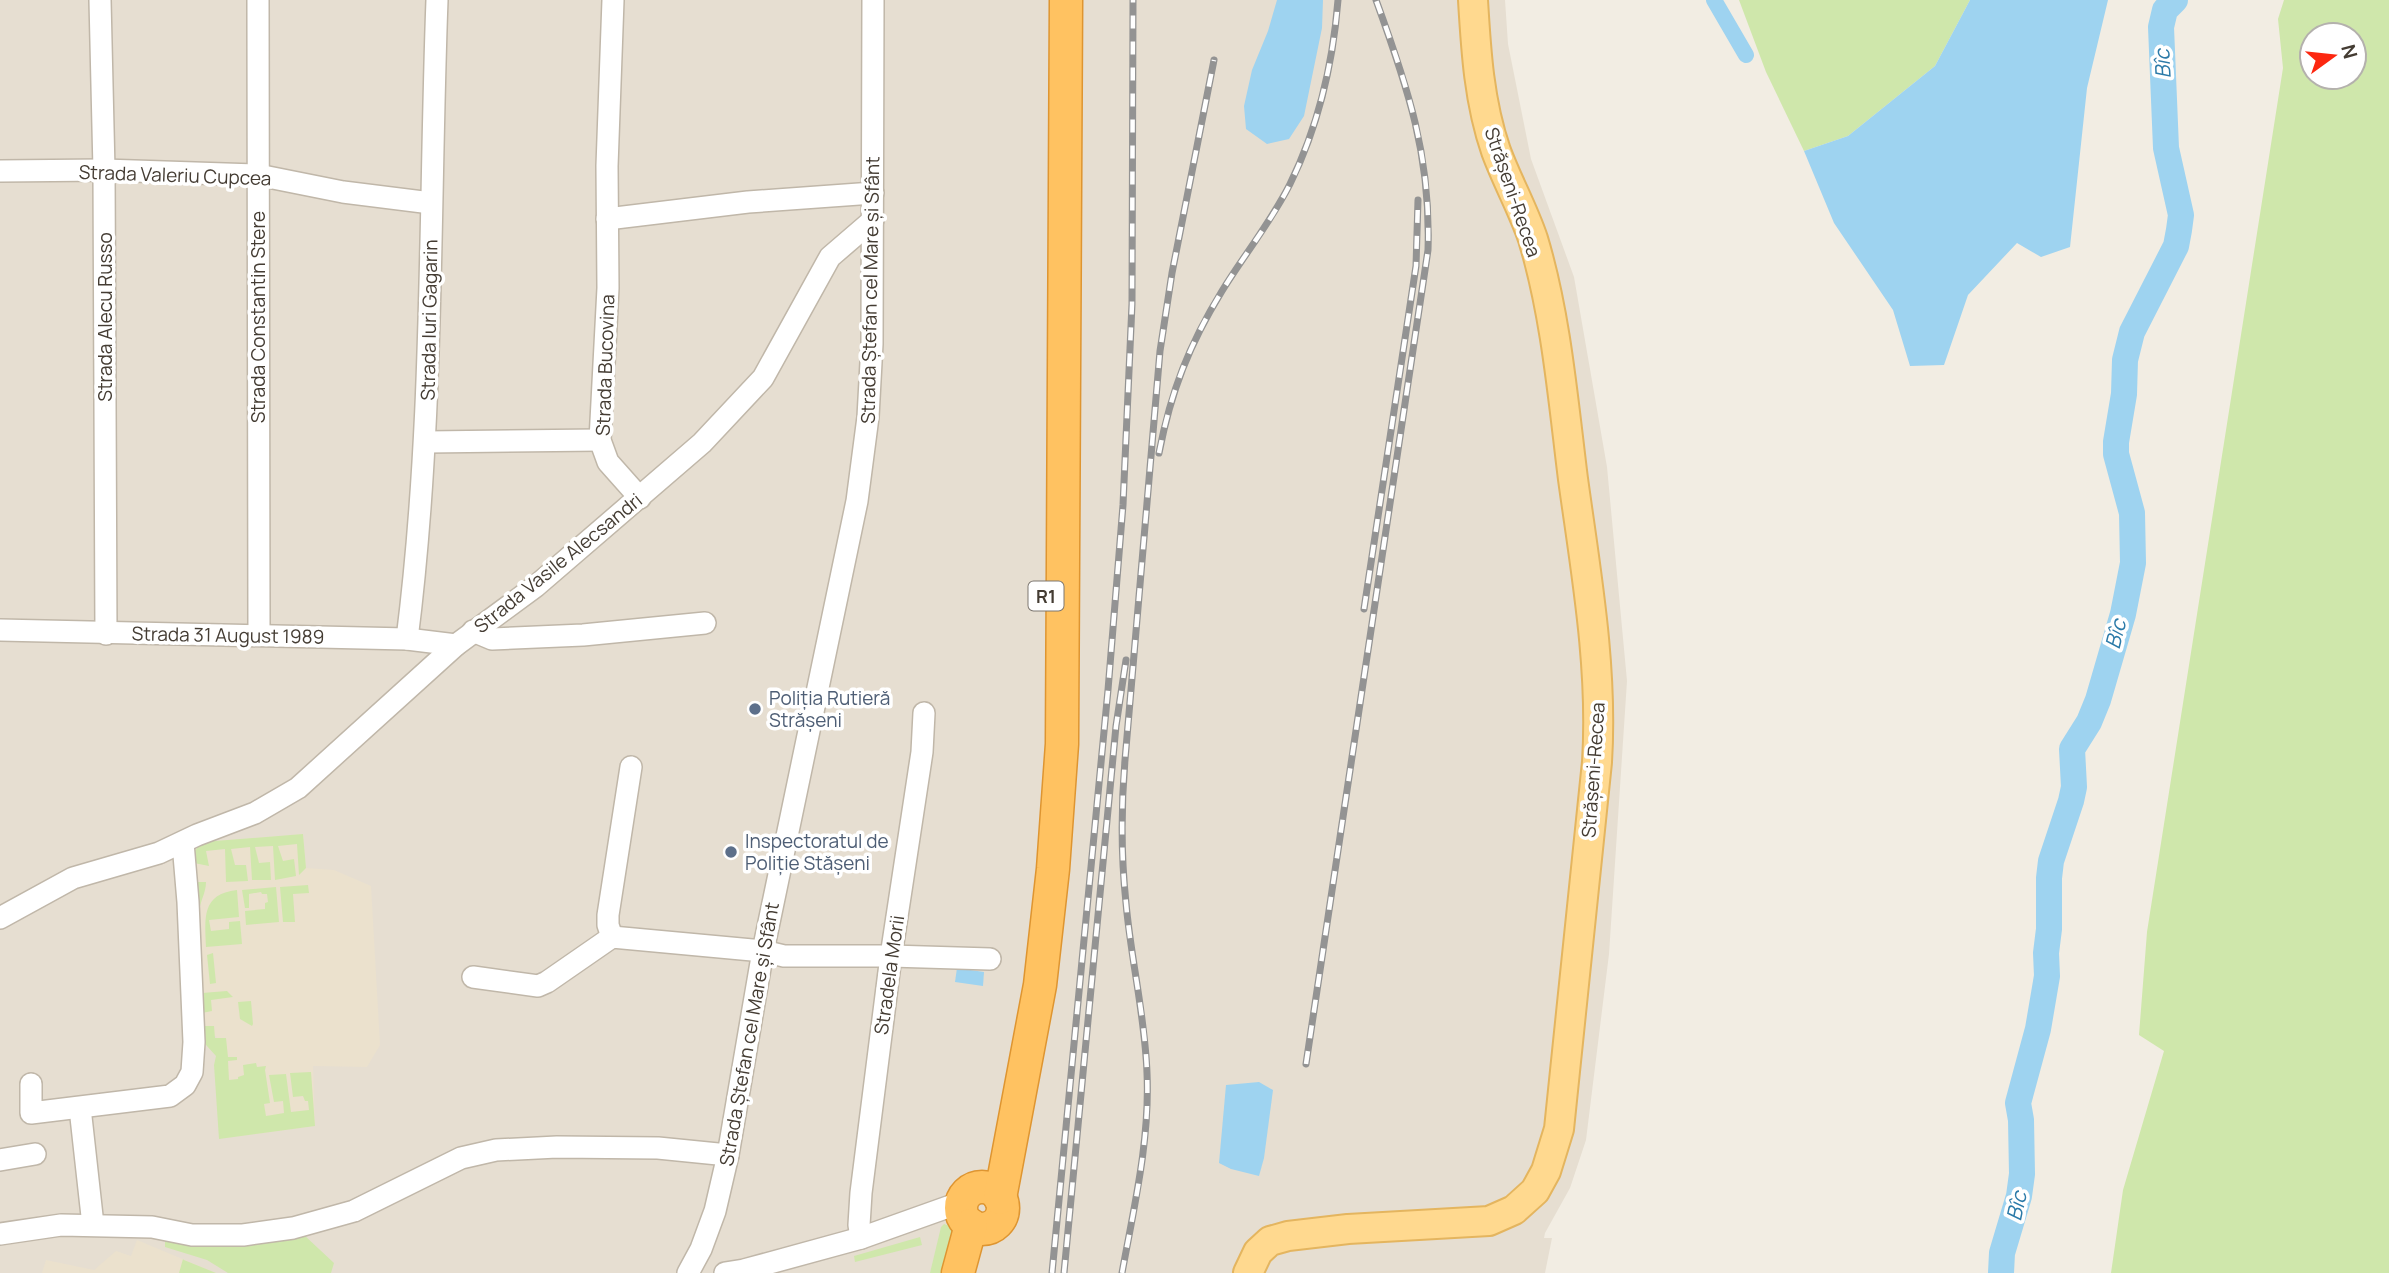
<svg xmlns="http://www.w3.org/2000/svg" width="2389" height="1273" font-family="Manrope,sans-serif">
<rect width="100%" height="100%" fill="#f2ede3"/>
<path fill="#e6ded1" d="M0,0H1505L1508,44L1531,159L1574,277L1607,467L1627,681L1609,954L1586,1140L1570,1188L1545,1233L1544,1238H1552L1545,1273H0Z"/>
<g fill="#ebe1cd">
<path d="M303,834L306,868L334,870L371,886L380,1045L367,1067L313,1066L315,1126L225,1138L216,1036H198L190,857L202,842Z"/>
<path d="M137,1240L216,1273H42L46,1260L94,1270L116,1251L131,1256Z"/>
</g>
<g fill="#cfe7ab" fill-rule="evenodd">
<path d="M1739,0H1970L1935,66L1848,136L1804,151L1766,72Z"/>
<path d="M2284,0H2389V1273H2111L2123,1190L2164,1051L2139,1035L2147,932L2283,68L2278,19ZM2312,35H2354V77H2312Z"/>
<path d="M303,834L306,868L299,875L297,844L278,846L283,861L294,859L296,876L275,880L273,846L255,847L259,863L270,862L271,880H252L250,847L231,849L235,865H246L248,881L226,882L225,849L206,851L209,866L194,863L195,882H206C206,893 200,901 199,912L202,993L227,991L233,997L211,1000L212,1011L202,1013L203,1026H214L215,1038H226L228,1057H237V1060L228,1061L229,1080L238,1079V1077L244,1075L243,1065L256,1063L257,1067L266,1066L265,1070L270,1103L264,1104L266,1116L284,1113L283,1101L274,1102L269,1075L286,1074L291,1112L309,1110L308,1101H305L303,1096L293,1097L290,1073L311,1072L315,1126L219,1139L214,1065L216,1056L198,1036L190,857L202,842Z"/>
<path d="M308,885L309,893L293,894L295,922H283L280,887Z"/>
<path d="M276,887L279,922L246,925L245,911L265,909V903L268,902L267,894H262L261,892L249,894V908H245L242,890Z"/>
<path d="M237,890L239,917L209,920L211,931L229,929V922L240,921L242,944L206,947C205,918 201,894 237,890Z"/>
<path d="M213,953L216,983L210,984L207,955Z"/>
<path d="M251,1001L253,1024L252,1026L240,1019L238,1002Z"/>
<path d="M944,1224L955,1228L948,1273H930L941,1227Z"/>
<path d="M294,1234L300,1237L304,1235L334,1263L331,1273H228L207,1260L165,1247V1241Z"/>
<path d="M920,1237L922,1245L855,1262L854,1256Z"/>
<path d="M183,1259L184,1260L216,1273H179Z"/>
</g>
<g fill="#9ed3f0">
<path d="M1277,0H1323L1322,28L1304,116L1289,139L1267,144L1246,129L1244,106L1252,70L1268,31Z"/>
<path d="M1970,0H2108L2087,88L2070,247L2041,257L2017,243L1968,295L1944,365L1910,366L1893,310L1834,223L1804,151L1848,136L1935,66Z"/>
<path d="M957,968L984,972L983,986L955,982Z"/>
<path d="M1259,1082L1273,1090L1264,1158L1259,1176L1231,1169L1219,1163L1226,1085Z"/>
</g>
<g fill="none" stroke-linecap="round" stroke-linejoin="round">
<path stroke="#9ed3f0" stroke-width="16" d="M1714,0L1746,55"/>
<path stroke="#9ed3f0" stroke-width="26" d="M2001,1273L2002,1253L2019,1196L2022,1174L2021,1120L2018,1103L2038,1029L2047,976L2046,953L2049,929V878L2051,861L2071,801L2074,787L2072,749L2089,722L2098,700L2123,614L2133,563L2132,513L2116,454V442L2124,394L2125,360L2132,332L2176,246L2179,230L2181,215L2166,148L2161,27L2165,10L2175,0"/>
<defs>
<g id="minor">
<path d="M100,0L104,170L106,634"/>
<path d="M258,0L259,635"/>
<path d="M613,0L607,166L608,288L600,440L608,462L640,498"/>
<path d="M0,171L104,170L258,175L343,192L431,203"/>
<path d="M607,219L748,202L873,193"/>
<path d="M426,442L600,440"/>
<path d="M0,630L407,639L456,645"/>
<path d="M473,631L492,639L583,635L705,623"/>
<path d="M407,639C434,427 429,213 437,0"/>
<path d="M0,918L73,878L159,853L197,835L255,813L298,788L456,645L536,586L702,443L763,378L830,257L873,220"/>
<path d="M612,937L608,925V915L631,767"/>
<path d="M473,977L538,986L547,982L612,937L763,951L784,956H891L990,959"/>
<path d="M31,1084V1113L170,1096L185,1085L192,1072L194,1042L188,902L183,843"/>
<path d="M80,1108L93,1225"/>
<path d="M0,1160L35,1154"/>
<path d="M0,1234L61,1225L152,1227L192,1235H243L293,1228L354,1211L461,1158L496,1150L557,1147L658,1148L728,1155"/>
<path d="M861,1238L859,1225L861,1193L891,956L922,752L924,713"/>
<path d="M688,1273L701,1249L715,1211L728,1155L763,951L857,501L868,417L872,344L873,0"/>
<path d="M725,1273L744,1270L861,1238L962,1202"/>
</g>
<path id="major" d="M1248,1273L1258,1252L1270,1241L1288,1236L1348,1229L1489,1221L1514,1210L1535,1191L1546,1171L1559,1129L1597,762C1603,667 1586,573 1573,479C1563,399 1556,315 1533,239C1523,209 1507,181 1496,151C1479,102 1476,51 1473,0"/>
<g id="highway">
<circle cx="982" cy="1208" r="21"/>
<path d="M1000,1198L1040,985L1053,869L1062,744L1066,0"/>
<path d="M958,1273L971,1225"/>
</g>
</defs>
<use href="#minor" stroke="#c0b7a9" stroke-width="24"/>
<use href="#major" stroke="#e4b55f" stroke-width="32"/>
<use href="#highway" stroke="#de9531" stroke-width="35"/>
<use href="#minor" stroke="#fff" stroke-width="21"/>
<use href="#major" stroke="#ffd98f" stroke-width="28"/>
<use href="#highway" stroke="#ffc261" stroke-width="32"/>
<defs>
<g id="rail">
<path d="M1159,453C1171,391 1189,345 1222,291C1244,255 1271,222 1290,184C1318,127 1333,63 1338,0"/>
<path d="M1364,609L1416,266L1418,200"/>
<path d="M1306,1064L1428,250C1431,156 1408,88 1376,0"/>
<path d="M1052,1273L1108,690L1123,505L1132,304L1133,0"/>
<path d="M1064,1273L1116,726L1126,660"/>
<path d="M1122,1273C1134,1207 1150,1140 1147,1073C1145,1016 1131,960 1126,903C1121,856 1121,808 1125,760L1160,351L1172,273L1214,60"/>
</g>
</defs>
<use href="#rail" stroke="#939393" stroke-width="7"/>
<use href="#rail" stroke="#fff" stroke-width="4.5" stroke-dasharray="13" stroke-linecap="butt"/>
</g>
<g fill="#5c6f8a" stroke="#fff" stroke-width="2.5">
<circle cx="755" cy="709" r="7"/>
<circle cx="731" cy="852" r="7"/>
</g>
<g text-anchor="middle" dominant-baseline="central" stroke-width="7" stroke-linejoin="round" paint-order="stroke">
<rect fill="#fff" stroke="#7c7670" stroke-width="2" x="1028.5" y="581.5" width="35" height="29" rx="5"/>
<g font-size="18" font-weight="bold" fill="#443c33">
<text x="1046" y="596">R1</text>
</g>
<g font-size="19" fill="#443c33" stroke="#fff">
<text transform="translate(175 175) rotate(2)">Strada Valeriu Cupcea</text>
<text transform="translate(1513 192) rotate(71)">Strășeni-Recea</text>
<text transform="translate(870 290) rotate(-89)">Strada Ștefan cel Mare și Sfânt</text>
<text transform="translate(105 317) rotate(-90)">Strada Alecu Russo</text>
<text transform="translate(258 317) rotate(-90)">Strada Constantin Stere</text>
<text transform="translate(429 320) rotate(-89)">Strada Iuri Gagarin</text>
<text transform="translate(605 365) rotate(-88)">Strada Bucovina</text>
<text transform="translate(558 563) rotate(-39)">Strada Vasile Alecsandri</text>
<text transform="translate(228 635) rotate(1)">Strada 31 August 1989</text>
<text transform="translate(1593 770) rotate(-86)">Strășeni-Recea</text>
<text transform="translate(889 975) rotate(-82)">Stradela Morii</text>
<text transform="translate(749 1034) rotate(-80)">Strada Ștefan cel Mare și Sfânt</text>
</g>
<g font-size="19" fill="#4e5e75" stroke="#fff" text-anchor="start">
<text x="769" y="698">Poliția Rutieră<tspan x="769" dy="22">Strășeni</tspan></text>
<text x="745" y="841">Inspectoratul de<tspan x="745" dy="22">Poliție Stășeni</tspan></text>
</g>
<g font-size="21" font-style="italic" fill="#2b7aa8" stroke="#fff">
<text transform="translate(2162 64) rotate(-93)">Bîc</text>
<text transform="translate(2115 634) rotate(-76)">Bîc</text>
<text transform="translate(2016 1206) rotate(-78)">Bîc</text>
</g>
</g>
<g transform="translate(2333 56) rotate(75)"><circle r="33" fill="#ffffff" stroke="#b4b1ad" stroke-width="2"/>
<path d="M0-5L12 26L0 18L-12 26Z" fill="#fc2710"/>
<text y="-10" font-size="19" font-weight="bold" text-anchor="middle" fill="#443c33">N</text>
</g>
</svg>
